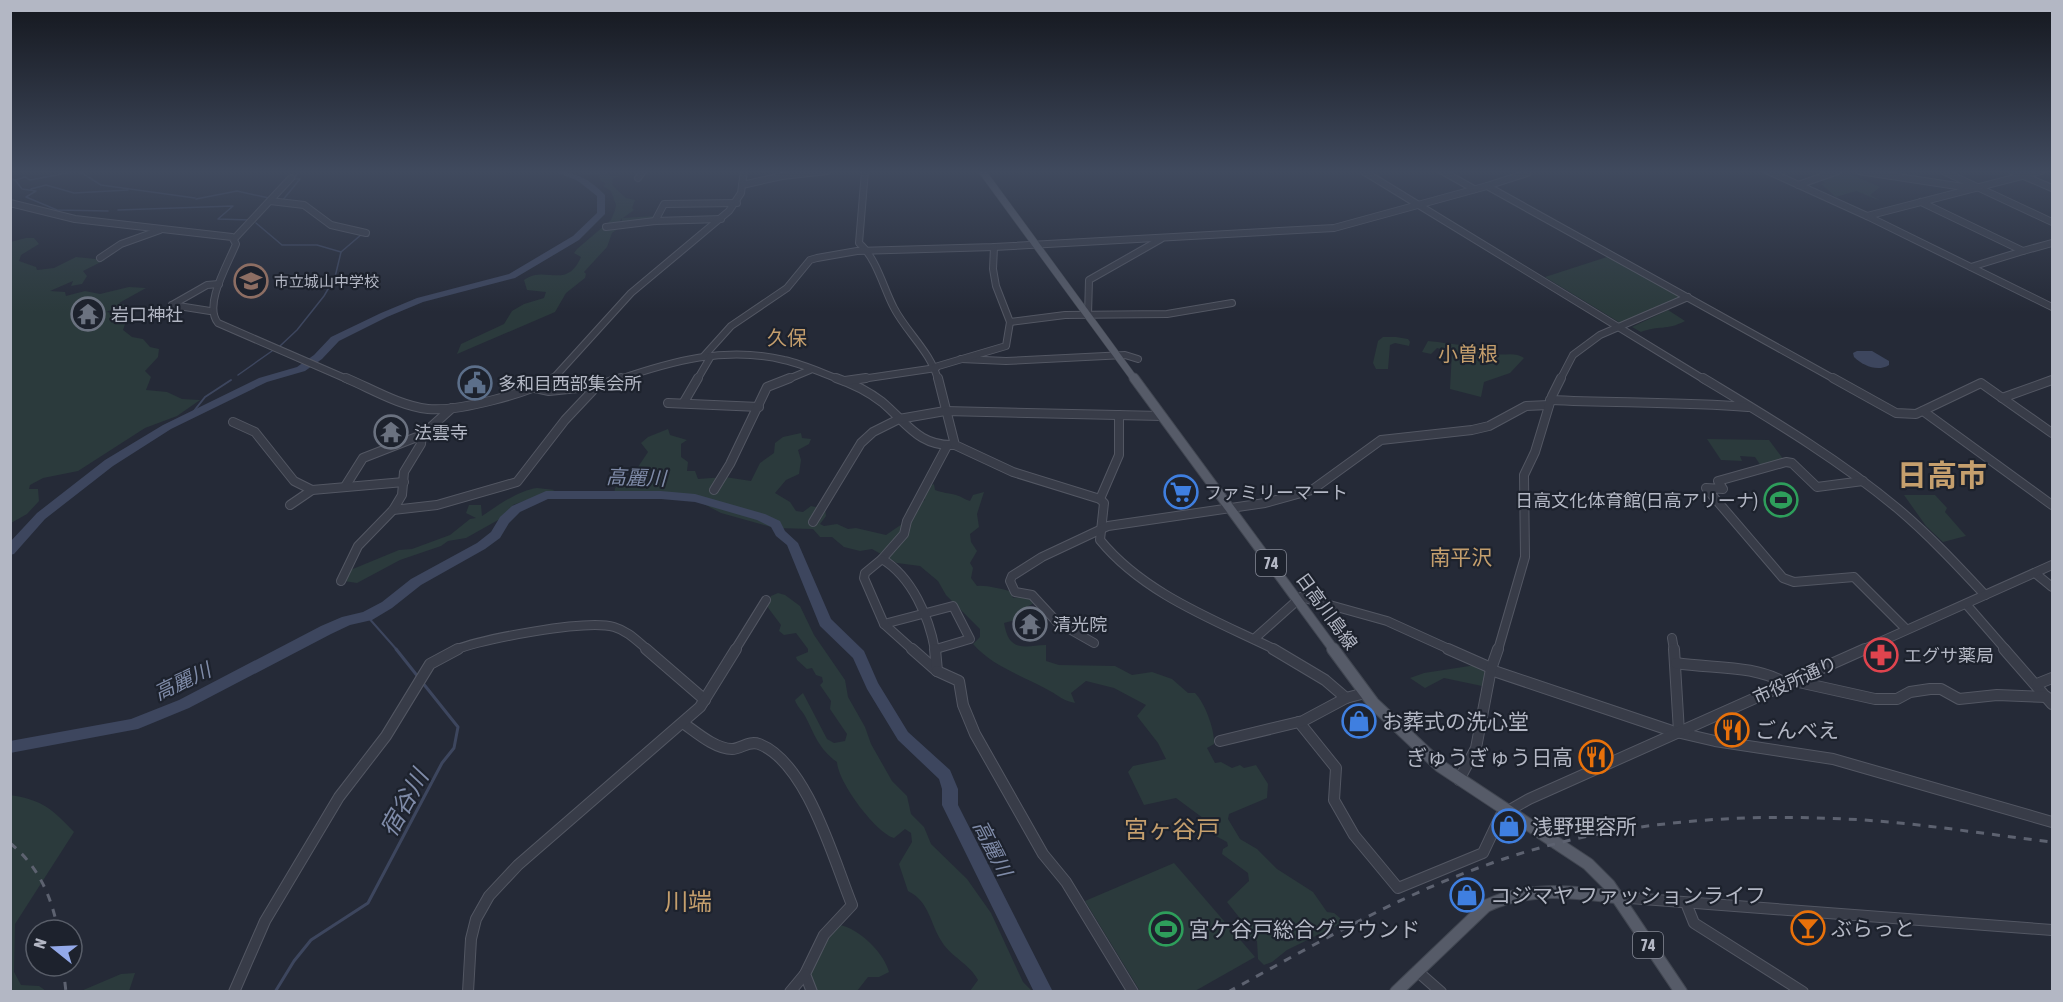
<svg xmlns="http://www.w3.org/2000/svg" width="2063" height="1002" font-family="'Asap Condensed','Noto Sans JP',sans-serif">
<rect width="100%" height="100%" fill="#252a37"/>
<g fill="#2b3a3c">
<path d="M579,171H609L606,175L619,176L613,179L612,185L626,198L635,200L632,208L634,210L623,218L655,216L654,220L622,223V218L620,221L622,226L612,233L607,247L584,272L586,274L585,278L566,293L555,312L457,354L461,344L504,324L512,311L524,304L544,298L546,292L527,290L524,280C546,264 566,291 581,257L574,253L577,249L611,220L615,210L616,205L611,191L603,186L606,183L601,181L599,175H588Z"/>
<path d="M1848,173L1880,187L1870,195L1881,201L1856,191L1836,197L1821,184L1825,183L1822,181L1809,186L1827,195L1801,185L1834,174Z"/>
<path d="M26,238H34L39,244L21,255L19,261L36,267L37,270L54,268L76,257L105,260L83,271L87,276L82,284L71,286L73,281L50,291L65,292L66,296L85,291L100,294L129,287L146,288L119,303L125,305L106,312L114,313L111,318L112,321L125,324L123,330L132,337L143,339L150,347L159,349L158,357L145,371L151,377L146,390L167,392L182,399L200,400L177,416L145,428L78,471L43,478L30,485L29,489H38L39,501L27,514L11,523L10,242Z"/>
<path d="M1610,256L1677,293L1680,298L1622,324L1545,277Z"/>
<path d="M1668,310L1685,321C1666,331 1659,325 1641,332L1632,327Z"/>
<path d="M1396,337L1408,339L1410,342L1409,346L1395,343L1390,345L1388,369H1376L1373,363L1378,341L1383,337Z"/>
<path d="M1428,341C1442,342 1471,348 1485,345L1490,348L1487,352C1500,358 1514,350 1524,358L1510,373L1484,382L1481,397L1450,389L1452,352L1437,348L1431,354L1422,352Z"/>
<path d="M668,429L670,435L687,440L681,444V457L688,462L687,471H695L698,479L725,477L751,481L760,463L774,453L775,443L783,437L801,433L802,438L811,439L809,444L798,450L801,460L799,474L786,480L775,493L790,502L796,511L803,512L811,506L825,509L826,516L820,524L824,526L837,524L848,529L856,528L886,535L905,522L907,509L925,500L920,489L934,484L935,490C943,493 948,493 956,495C961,496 965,500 970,501L973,495L984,492L977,514L979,527L970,534L971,542L977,551L970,563L973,568L971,578L977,586C987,585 1000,589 1010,591L1013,598L1029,595L1036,602L1019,611L1023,618L1004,623C1009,653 1024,646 1046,645V661L1059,665L1115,666L1132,675L1152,672L1172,679L1188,693H1195C1205,703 1215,730 1214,744L1207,748L1215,763L1221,762L1232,768L1240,765L1244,768L1256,765L1268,784L1267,798L1229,814L1228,819L1240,839L1257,849L1277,869L1313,892L1327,912L1334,913L1340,918V924L1287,950L1272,962L1264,965L1258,959L1257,941L1245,933L1242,921L1227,902L1249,881L1248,873L1222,854L1223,849L1228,846L1227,842L1214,835L1207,821L1176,798L1144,805L1128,772L1133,766L1166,759L1158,743L1137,716L1146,705L1114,688L1086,681L1071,693L1075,703C1064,701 1059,696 1050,691C1024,676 993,667 973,644L980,637V629L946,595L938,581L920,566L897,563L872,549L860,551L844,547L832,537H820L813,529L775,528L721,513L700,502L670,497L614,495L615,488L632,476L648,452L641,443L648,437Z"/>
<path d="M1707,439L1769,440L1784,460L1761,466L1755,457L1740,456L1742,461L1721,460Z"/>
<path d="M537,488L555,490L513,505L507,515L466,538L448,541L441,546L400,560L357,583L344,581L348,571L399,550L412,549L450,535L470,519L476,518L466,513L469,505H481L482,516C497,506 519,490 537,488Z"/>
<path d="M1904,495H1935L1947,508L1945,512L1966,536L1943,542L1926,526Z"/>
<path d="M778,593L785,595L800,606L814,635L845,680L848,697L865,727L871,744L892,781L907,796L911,814L924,827L931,844L967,879L991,913L1023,982L1032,991H970L978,980C969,963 952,958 942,942C930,924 930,902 908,891L899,864L912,842L911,833L905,829L894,838C875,832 838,782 837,762C818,748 815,735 805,716C802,710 797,707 795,700L803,693L827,739L834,743L845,741L847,734L830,709L831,701L820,685L823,682L822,677L816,675L812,668L807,669L797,660L796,657L808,652V649L796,633L784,635L779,631L781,625L766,605L771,596Z"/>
<path d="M1476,665L1487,669L1482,686L1444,678L1425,688L1410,678L1424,673Z"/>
<path d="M10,795C43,800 52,809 74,832L15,924L14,972L21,985L39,986L46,991H11Z"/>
<path d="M1174,863L1255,957L1195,991H1140L1085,901Z"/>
<path d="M839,925C859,928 884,953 889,972L879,977H868L857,991L816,992L810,972L830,930Z"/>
<path d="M135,973L129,991H81L121,974Z"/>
</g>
<path fill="#3d465e" d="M1857,351H1872L1889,361V365C1878,372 1863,366 1854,357L1853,353Z"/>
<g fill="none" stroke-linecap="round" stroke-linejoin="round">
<g stroke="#3d465e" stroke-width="1.5">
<path d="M79,171L101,185L195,198"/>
<path d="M10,178L15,180L25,177L30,180L78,171"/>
<path d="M15,180L22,189L36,191L26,197L57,210L108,211"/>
<path d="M31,189L46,185L74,193L128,190"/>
<path d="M196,199L237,191L269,198"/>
<path d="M282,201L300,179H294L299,171"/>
<path d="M118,210L233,206L218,219L250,220"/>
<path d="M256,223L282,245H317L341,252"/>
<path d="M280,346L297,330L324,296L335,277L341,252L362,234"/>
<path d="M238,375L272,351"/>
</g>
<g stroke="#3d465e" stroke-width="2">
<path d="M190,416L205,397L231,380"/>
<path d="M367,616L397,650"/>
</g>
<g stroke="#3d465e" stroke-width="3">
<path d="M396,649L419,678"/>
<path d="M275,992L294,961L311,940L368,903L442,763L454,748L458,727L422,682"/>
</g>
<g fill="#3d465e" fill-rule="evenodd">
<path d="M554,171C575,171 591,180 605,195V214L579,240L515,278L423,302L387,317L339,341L322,359L305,371L267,382L171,429L113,466L45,519L14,554L10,555V542L37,513L105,460L163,425L259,378L297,367L314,355L331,337L381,313L417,298L509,274L573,236L597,213V196L578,181Z"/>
<path d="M546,491H661L695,494L765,514L780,521L785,531L798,543L831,619L864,651L878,683L908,732L950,770L958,789V805L1053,992H1034L942,805V789L939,779L898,740L867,689L853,658L820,626L787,545L776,536L771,527L757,520L695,502L661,499H548L520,512L509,523L500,538L485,549L421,585L392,608L372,620L350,625L331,634L189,708L138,729L10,753V741L131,719L179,700L321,626L342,617L363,612L382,602L411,579L477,543L491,532L500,517L512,506Z"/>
</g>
<defs>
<g id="minor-far2">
<path d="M865,171L859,243C877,259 883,287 894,308C907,333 931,352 938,380"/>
<path d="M1363,171L1705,380"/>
<path d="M1442,171L1474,189"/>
<path d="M1768,171L1867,216"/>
<path d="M1859,171L1970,188"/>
<path d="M1943,171L2052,222"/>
<path d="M2012,171L2052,188"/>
<path d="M2041,171L1867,216L2052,307"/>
<path d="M638,178L643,171"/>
<path d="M742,185L782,176L827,171"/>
<path d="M1798,185L1838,171"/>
<path d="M1487,186L1527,173L1525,171"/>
<path d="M270,201L304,205L331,225L366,233"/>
<path d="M1921,202L2023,251L2052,243"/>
<path d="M10,203L75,219L232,237L236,244C228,264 203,305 218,323L349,380"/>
<path d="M655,221L664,204L737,203"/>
<path d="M606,227L655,221L721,219"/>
<path d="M235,238L291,178"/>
<path d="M100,258L121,244L160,230"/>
<path d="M1971,267L2023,251"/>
<path d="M172,305L207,285L219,284"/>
<path d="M172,305L210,311"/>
<path d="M1088,315L1089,280L1161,239"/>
<path d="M1010,322L1065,315L1167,314L1232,303"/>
<path d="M704,356L731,326L787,288L810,260L817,258L857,251L994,247L1334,228L1487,186L1836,380"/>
<path d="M961,359L1006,361L1125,355L1138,359"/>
<path d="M935,367L1006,346L1010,322L996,286L993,269L994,247"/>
<path d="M552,380L631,293L729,211L741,193L744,171"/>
<path d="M617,380C672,361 725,346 784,360C803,364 822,373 841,380"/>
<path d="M697,380L711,356"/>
<path d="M786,380L810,370"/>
<path d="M855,380L936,368"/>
<path d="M1560,380L1573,355L1600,335L1688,297"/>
</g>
<g id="minor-far1">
<path d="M346,378C372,389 400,406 428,409C458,412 528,393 554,378"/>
<path d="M836,378C851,383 869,392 882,402C907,423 919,447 955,445"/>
<path d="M938,378L955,445L1013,472L1100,499"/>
<path d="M1703,378C1769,418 1837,458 1897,508C1929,535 1957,565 1985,595"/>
<path d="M1833,378L1896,413L1916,414L1981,383L2052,433"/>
<path d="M845,381L866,378"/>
<path d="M535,388L549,391L597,386"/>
<path d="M2002,398L2052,380"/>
<path d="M1550,400C1616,403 1682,402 1748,407"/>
<path d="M684,402L698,378"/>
<path d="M668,403L759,407"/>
<path d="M1923,411L2052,505"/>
<path d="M1119,415V455L1100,499L1104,503L1100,540C1144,594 1215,620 1276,650"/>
<path d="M233,422L255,432L294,481L312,490"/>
<path d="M1863,481L1817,487L1792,463L1786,462L1718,481L1723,489L1706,488L1783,578L1794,582L1854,577L1906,629"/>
<path d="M346,485L363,458L422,435L452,408"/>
<path d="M714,490L730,464L767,387L790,378"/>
<path d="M290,505L312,490L404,482"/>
<path d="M393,510L437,505L517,482L565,420L597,386L621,378"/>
<path d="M813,522L861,443L873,432L899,419L945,411L1162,416"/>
<path d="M882,559L904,534L907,521L947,446"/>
<path d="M2035,573L2052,587"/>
<path d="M341,581L358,546L393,510L402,495L404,472L421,444L422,435"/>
<path d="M1966,604L2006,650"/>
<path d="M884,624L953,606L970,639L936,649"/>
<path d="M1672,638L1674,650"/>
<path d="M1254,639L1301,597L1387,621L1451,650"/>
<path d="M1094,643L1057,622L1032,595L1015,592L1010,581L1012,576L1042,557L1108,526L1265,503L1312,490L1381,440L1472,430L1489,426L1526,406L1549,405"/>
<path d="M455,650C483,639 586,619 614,627C628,631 637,641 648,650"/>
<path d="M735,650L766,600"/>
<path d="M913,650L884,624L864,578L865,573L882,559C912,577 929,617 935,650"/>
<path d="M1498,650L1525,557L1524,475L1535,452L1552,396L1561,378"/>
<path d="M1862,650L2052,565"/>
</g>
<g id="minor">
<path d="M646,649L705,700"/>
<path d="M912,649L937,671"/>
<path d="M935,649L937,671"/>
<path d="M1273,649L1325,680L1346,698"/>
<path d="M1448,649L1491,668"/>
<path d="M1674,649L1679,732"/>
<path d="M2004,649L2052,704"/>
<path d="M1676,663C1714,669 1753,664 1787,684"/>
<path d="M1491,670L1672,731L1715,741L1833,759L2052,822"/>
<path d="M937,671L959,681L963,705L975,734L1043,854L1066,882L1133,992"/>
<path d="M1794,681L1875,699H1897L1910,692L1930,689H1941L1959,699L1997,695L2047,697"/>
<path d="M2037,684L2052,678"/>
<path d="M1299,722L1336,768L1334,800L1354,835L1398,888L1483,853L1501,815L1529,799L1865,649"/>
<path d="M683,723C696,732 715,749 732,749C741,749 749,740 759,744C807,762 834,861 852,905L824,935L805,974L812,992"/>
<path d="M1220,741L1303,721L1346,698L1365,693"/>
<path d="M1459,780L1476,748L1491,669L1498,649"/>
<path d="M1617,897L2052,930"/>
<path d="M1686,903L1694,923L1803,992"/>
<path d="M1417,971L1441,992"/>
<path d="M234,992L265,921L339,797L386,736L430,664L458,649"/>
<path d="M468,992L471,939L476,919L489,896L518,865L700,707L736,649"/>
<path d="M790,992L805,974"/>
</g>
<path id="major-far2" d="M982,171L1135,380"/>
<path id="major-far1" d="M1134,378L1334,650"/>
<g id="major">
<path d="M1333,649L1373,703L1440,766L1588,864L1609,885L1681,992"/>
<path d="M1396,992L1486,906C1528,886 1571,892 1616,897"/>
</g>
</defs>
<use href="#minor-far2" stroke="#535763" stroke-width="8"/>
<use href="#minor-far1" stroke="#535763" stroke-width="10"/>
<use href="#minor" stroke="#535763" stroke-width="12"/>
<use href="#major-far2" stroke="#414651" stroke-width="8"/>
<use href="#major-far1" stroke="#414651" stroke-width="11"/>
<use href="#major" stroke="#414651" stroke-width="14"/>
<use href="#minor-far2" stroke="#383c48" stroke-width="6"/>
<use href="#minor-far1" stroke="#383c48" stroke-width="8"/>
<use href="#minor" stroke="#383c48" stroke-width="10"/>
<use href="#major-far2" stroke="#565b68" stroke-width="7"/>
<use href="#major-far1" stroke="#565b68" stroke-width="9"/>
<use href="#major" stroke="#565b68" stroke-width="12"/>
<g stroke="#5d6270" stroke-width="3" stroke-dasharray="8 8" stroke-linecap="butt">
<path d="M10,843C38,866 51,895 58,930"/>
<path d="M63,966L66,992"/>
<path d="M1228,992C1314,945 1399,895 1492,863C1604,823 1727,813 1845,819C1914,822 1983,834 2052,842"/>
</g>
</g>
<linearGradient id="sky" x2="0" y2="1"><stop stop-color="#14171e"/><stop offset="0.55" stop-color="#404a5e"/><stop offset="1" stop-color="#404a5e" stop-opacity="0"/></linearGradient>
<rect width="2063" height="312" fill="url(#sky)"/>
<defs>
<symbol id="school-ring" viewBox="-11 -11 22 22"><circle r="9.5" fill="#1d222d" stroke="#8d6e63" stroke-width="1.5"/><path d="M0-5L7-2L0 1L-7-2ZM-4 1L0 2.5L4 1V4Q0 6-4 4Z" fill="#8d6e63"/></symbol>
<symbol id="temple-ring" viewBox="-11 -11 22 22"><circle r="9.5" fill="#1d222d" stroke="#6b7280" stroke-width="1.5"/><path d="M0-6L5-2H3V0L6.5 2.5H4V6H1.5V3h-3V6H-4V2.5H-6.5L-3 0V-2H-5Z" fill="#6b7280"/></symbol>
<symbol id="civic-ring" viewBox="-11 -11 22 22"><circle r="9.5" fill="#1d222d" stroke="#5c6f8a" stroke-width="1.5"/><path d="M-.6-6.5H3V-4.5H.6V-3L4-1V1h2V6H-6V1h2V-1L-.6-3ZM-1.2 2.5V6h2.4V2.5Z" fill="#5c6f8a"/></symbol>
<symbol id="supermarket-ring" viewBox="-11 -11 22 22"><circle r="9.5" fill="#1d222d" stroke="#3f7fe0" stroke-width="1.5"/><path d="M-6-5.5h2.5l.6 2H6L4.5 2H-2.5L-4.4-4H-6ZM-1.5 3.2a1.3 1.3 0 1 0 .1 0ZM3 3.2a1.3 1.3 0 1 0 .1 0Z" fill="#3f7fe0"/></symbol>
<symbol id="stadium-ring" viewBox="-11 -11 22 22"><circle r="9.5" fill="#1d222d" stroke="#2e9e5b" stroke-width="1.5"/><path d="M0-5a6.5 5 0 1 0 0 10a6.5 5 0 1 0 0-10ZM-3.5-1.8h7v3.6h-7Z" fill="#2e9e5b"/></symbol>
<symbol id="pharmacy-ring" viewBox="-11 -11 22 22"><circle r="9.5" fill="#1d222d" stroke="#e0444e" stroke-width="1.5"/><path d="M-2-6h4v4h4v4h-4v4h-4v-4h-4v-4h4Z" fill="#e0444e"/></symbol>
<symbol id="shop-ring" viewBox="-11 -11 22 22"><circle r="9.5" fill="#1d222d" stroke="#3f7fe0" stroke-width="1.5"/><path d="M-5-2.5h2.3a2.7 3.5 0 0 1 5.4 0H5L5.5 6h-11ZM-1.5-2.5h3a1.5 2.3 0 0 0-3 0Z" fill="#3f7fe0"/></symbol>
<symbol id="restaurant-ring" viewBox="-11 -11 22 22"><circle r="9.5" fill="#1d222d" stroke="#e8710a" stroke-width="1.5"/><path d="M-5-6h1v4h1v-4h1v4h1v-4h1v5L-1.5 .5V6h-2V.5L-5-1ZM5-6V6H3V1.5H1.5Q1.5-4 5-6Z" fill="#e8710a"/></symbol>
<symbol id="bar-ring" viewBox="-11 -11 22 22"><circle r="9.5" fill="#1d222d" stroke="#e8710a" stroke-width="1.5"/><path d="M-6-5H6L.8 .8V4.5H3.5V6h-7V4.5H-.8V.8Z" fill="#e8710a"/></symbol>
</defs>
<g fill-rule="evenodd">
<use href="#school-ring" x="232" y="262" width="38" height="38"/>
<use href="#temple-ring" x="69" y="295" width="38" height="38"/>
<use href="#civic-ring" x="456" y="364" width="38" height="38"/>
<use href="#temple-ring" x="372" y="413" width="38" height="38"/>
<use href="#supermarket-ring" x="1162" y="473" width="38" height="38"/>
<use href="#stadium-ring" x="1762" y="481" width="38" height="38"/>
<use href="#temple-ring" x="1011" y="605" width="38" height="38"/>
<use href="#pharmacy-ring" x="1862" y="636" width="38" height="38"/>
<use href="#shop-ring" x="1340" y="702" width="38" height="38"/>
<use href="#restaurant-ring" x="1713" y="711" width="38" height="38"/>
<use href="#restaurant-ring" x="1577" y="738" width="38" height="38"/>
<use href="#shop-ring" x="1490" y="807" width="38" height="38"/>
<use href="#shop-ring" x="1448" y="876" width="38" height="38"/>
<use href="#bar-ring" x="1789" y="909" width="38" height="38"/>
<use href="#stadium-ring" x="1147" y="910" width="38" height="38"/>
</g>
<g text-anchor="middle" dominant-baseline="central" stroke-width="4.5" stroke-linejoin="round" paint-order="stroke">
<g font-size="15" fill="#b3b7c4" stroke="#1d222d" text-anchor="start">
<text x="274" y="281">市立城山中学校</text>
</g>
<g fill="#1d222d" stroke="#868a97" stroke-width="1.5">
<rect x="1256" y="550" width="30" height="26" rx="4.5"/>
<rect x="1633" y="932" width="30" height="26" rx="4.5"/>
</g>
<g font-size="16" font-weight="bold" fill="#b3b7c4">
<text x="1271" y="563">74</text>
<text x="1648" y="945">74</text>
</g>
<g font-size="18" fill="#b3b7c4" stroke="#1d222d" text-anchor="start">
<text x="111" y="314">岩口神社</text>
<text x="498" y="383">多和目西部集会所</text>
<text x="414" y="432">法雲寺</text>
<text x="1204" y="492">ファミリーマート</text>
<text x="1758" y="500" text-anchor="end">日高文化体育館(日高アリーナ)</text>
<text x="1053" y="624">清光院</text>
<text x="1904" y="655">エグサ薬局</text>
</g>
<g font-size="18" fill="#b3b7c4" stroke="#1d222d">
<text transform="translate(1327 611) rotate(54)">日高川島線</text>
<text transform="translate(1795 680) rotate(-24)">市役所通り</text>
</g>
<g font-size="20" fill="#c59f6d" stroke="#1d222d">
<text x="787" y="337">久保</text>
<text x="1468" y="353">小曽根</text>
</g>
<g font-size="20" font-style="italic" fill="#7f8ba8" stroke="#1d222d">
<text transform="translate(636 477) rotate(2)">高麗川</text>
<text transform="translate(182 681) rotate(-25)">高麗川</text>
<text transform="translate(993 848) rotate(63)">高麗川</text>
</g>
<g font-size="21" fill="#c59f6d" stroke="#1d222d">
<text x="1461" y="557">南平沢</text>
</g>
<g font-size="21" fill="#b3b7c4" stroke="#1d222d" text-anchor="start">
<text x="1382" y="721">お葬式の洗心堂</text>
<text x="1755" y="730">ごんべえ</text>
<text x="1573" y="757" text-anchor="end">ぎゅうぎゅう日高</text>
<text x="1532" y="826">浅野理容所</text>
<text x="1490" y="895">コジマヤ ファッションライフ</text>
<text x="1831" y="928">ぶらっと</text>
<text x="1189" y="929">宮ケ谷戸総合グラウンド</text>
</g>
<g font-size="24" font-style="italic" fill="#7f8ba8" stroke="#1d222d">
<text transform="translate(404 803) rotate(-61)">宿谷川</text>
</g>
<g font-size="24" fill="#c59f6d" stroke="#1d222d">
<text x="1172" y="829">宮ヶ谷戸</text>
<text x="688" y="901">川端</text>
</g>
<g font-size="30" font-weight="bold" fill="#c59f6d" stroke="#1d222d">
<text x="1942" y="475">日高市</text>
</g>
</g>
<rect width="2063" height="1002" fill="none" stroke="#b3b7c4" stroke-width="24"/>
<g transform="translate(54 948) rotate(288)"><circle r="28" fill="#1d222d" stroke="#595e69" stroke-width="1.5"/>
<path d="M0-4.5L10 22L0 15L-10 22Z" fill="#93a9e9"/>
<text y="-9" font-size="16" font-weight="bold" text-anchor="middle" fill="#b3b7c4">N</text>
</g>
</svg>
